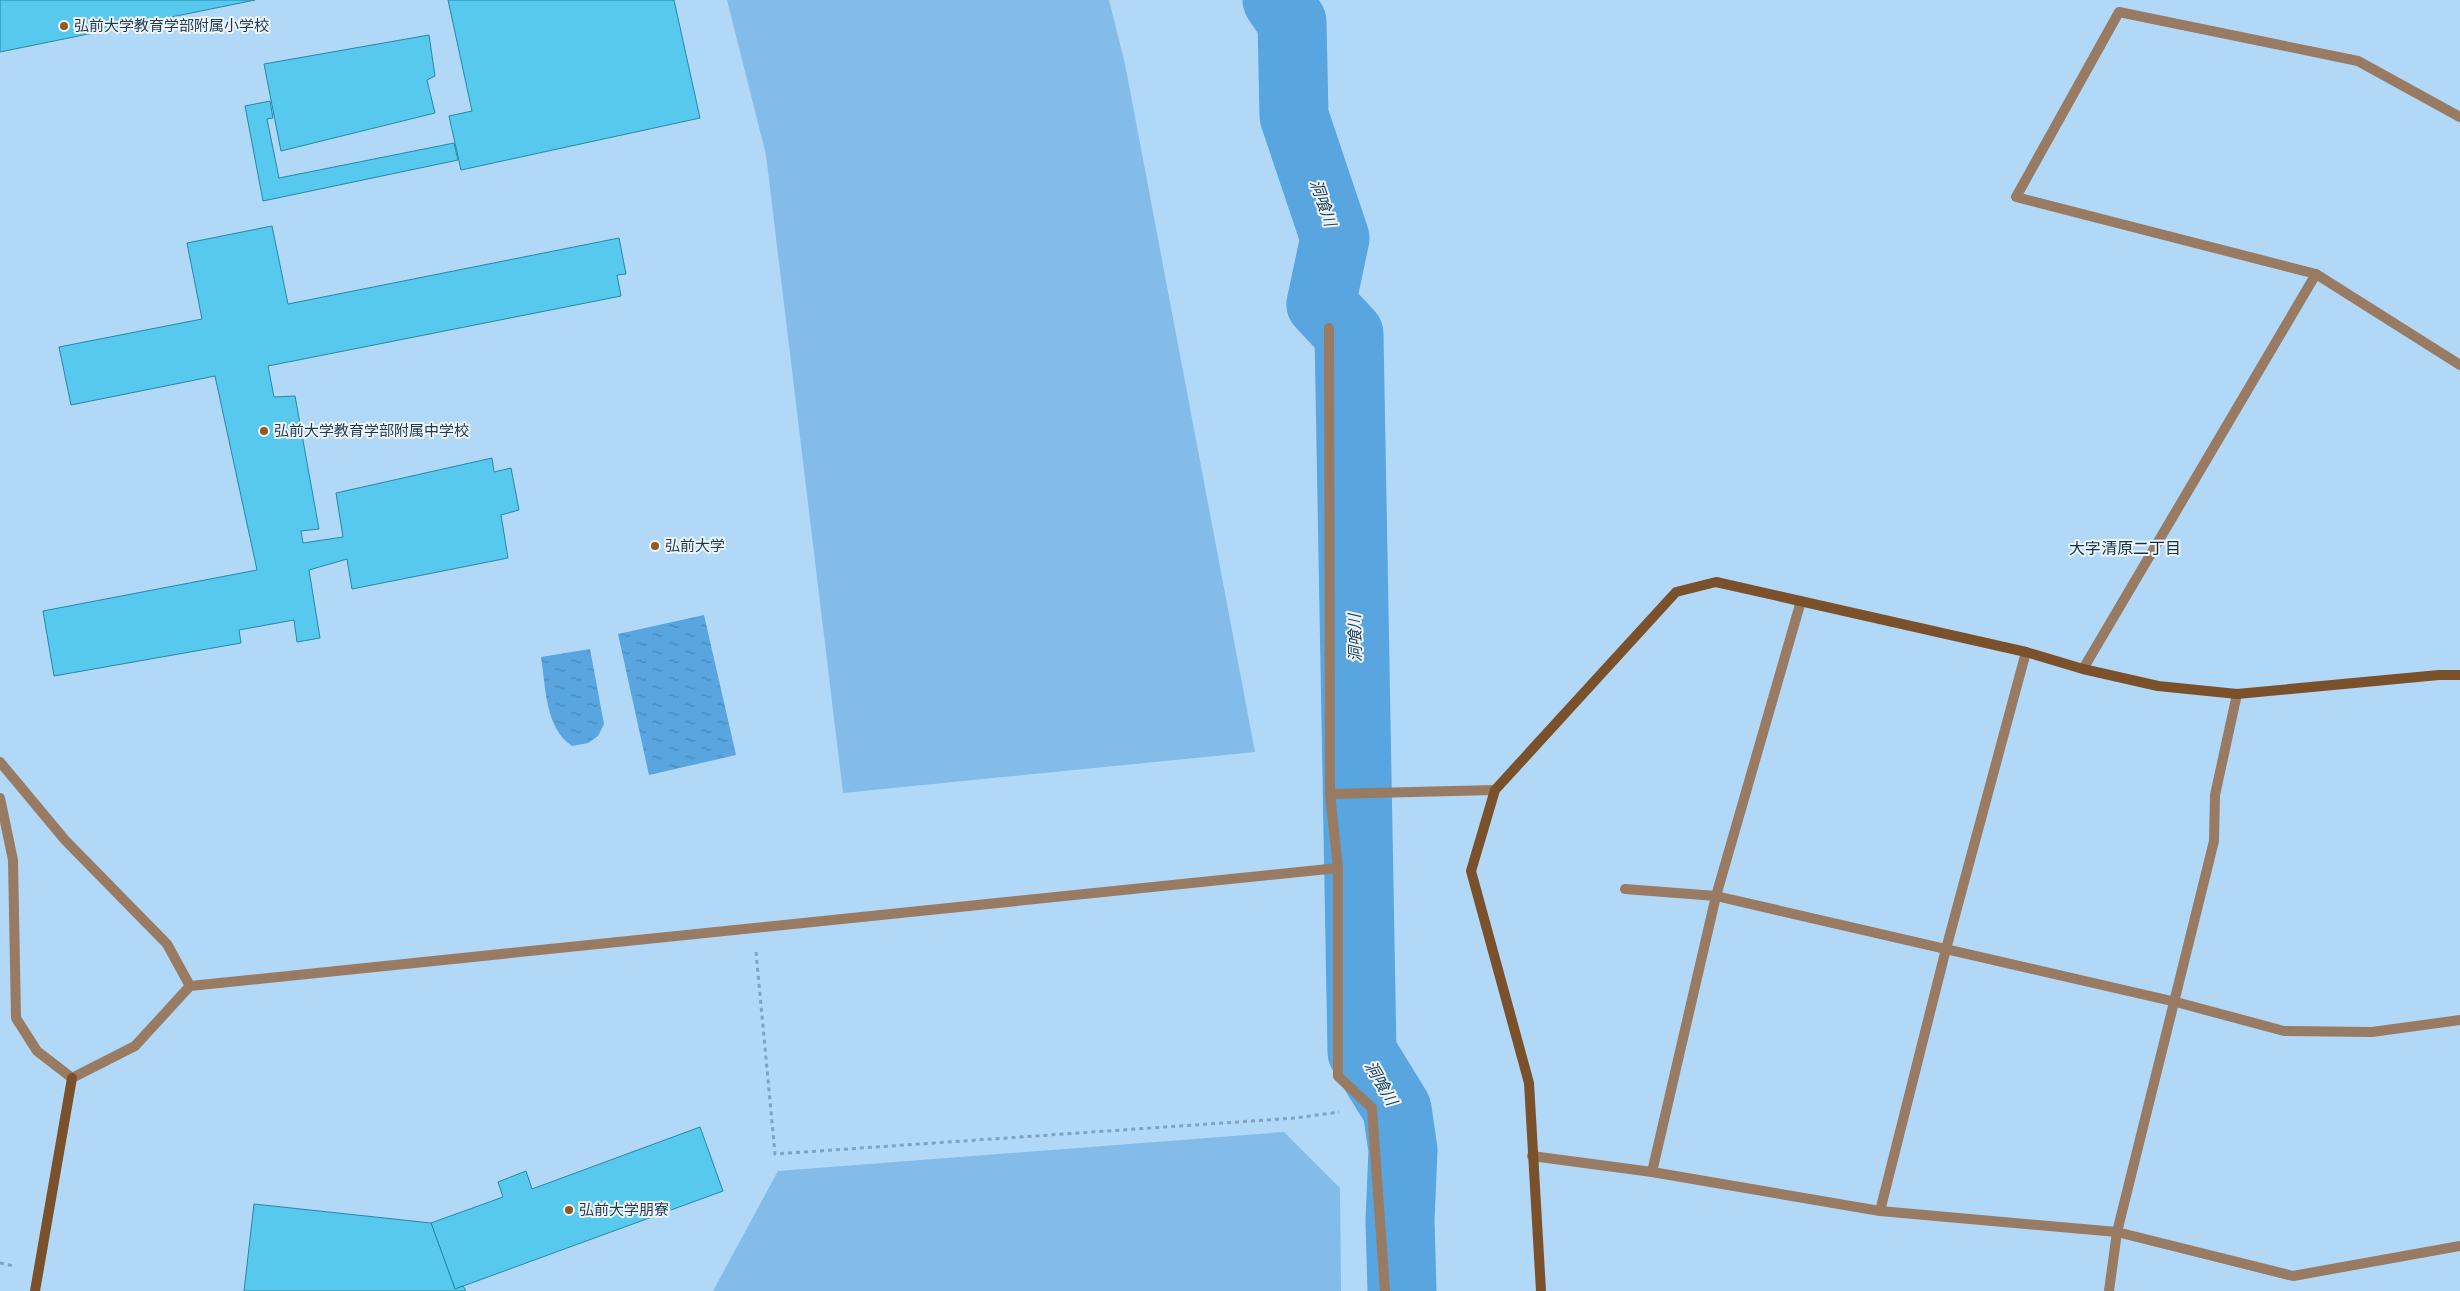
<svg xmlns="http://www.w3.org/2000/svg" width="2460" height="1291" font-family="Cabin,'Noto Sans JP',sans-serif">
<defs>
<pattern id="water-ripples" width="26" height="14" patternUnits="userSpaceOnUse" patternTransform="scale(1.25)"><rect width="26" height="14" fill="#58a5df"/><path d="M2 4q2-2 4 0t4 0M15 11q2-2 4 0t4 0" fill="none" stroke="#4887b7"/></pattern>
</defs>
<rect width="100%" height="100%" fill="#b2d8f7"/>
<g fill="#83bce8">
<path d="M727,0H1109L1125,64L1255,752L843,793L766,155Z"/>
<path d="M1284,1132L1340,1188L1341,1291H713L778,1171Z"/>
</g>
<g fill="url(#water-ripples)">
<path d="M704,615L736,755L649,775L618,634Z"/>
<path d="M590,649L604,724L598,736L588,743L572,746C545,728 546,688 541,657Z"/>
</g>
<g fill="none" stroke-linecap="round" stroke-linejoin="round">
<path stroke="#58a5df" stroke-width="69" d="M1277,0L1292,22L1294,116L1335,238L1321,304L1349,334L1362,1052L1397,1109L1403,1150L1400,1221L1402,1291"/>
</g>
<g fill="#58c9ee" stroke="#2488a6">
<path d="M0,0H255L0,52Z"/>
<path d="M448,0H674L700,118L461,170L449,116L472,111Z"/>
<path d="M429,35L435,76L427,80L435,113L281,151L264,64Z"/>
<path d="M270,101L273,118L267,119L279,178L454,143L458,160L263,201L245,106Z"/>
<path d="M272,226L288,304L619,238L626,274L617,275L621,296L268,366L274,397L295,396L319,529L301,531L303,543L343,537L336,493L492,458L494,472L511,468L519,510L501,515L508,558L352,589L347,559L309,570L320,638L297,642L294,620L239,630L241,643L54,676L43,611L257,570L215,376L71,405L59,347L202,319L187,243Z"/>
<path d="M700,1127L723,1191L455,1289L431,1223L503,1197L498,1182L526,1171L532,1189Z"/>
<path d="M254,1204L431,1223L455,1289L463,1286L466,1291H244Z"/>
</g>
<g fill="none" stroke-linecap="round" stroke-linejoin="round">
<g stroke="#80a2bd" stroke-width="3" stroke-dasharray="4 4" stroke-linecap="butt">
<path d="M756,952L775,1154L1295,1118L1339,1112"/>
<path d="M0,1263L14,1266"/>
</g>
<g stroke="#987b62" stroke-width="10">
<path d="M2460,117L2358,61L2119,12L2016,197L2316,274L2460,365"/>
<path d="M1329,328L1330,794"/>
<path d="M2083,669L2316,274"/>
<path d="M0,762L65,840L167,944L190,986"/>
<path d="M0,798L13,860L16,1018L37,1051L72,1078L135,1046L190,986L1338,868"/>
<path d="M1625,889L1716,896L2176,1002L2284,1031L2372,1032L2460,1020"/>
<path d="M1532,1156L1652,1172L1880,1211L2117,1232L2293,1276L2460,1246"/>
<path d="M1652,1172L1716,896L1801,601"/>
<path d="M1880,1211L1946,949L2026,652"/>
<path d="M1385,1291L1372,1108L1338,1076V868L1330,794L1495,790"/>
<path d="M2109,1291L2117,1232L2214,841L2215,795L2237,694"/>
</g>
<g stroke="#7a512a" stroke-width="10">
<path d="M35,1291L72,1078"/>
<path d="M1541,1291L1529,1083L1471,871L1495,790L1676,592L1716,582L2026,652L2083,669L2158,686L2237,694L2439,675H2460"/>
</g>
</g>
<g fill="#945918" stroke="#eef5fa" stroke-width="2">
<circle cx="64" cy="26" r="5"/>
<circle cx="264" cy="431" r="5"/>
<circle cx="655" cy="546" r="5"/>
<circle cx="569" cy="1210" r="5"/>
</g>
<g text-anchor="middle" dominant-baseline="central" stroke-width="4" stroke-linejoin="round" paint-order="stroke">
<g font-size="15" fill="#1f3a4f" stroke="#eef5fa" text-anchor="start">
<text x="74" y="26">弘前大学教育学部附属小学校</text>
<text x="274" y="431">弘前大学教育学部附属中学校</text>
<text x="665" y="546">弘前大学</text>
<text x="579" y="1210">弘前大学朋寮</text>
</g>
<g font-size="16" font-style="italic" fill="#1b3c54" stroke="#eef5fa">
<text transform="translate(1323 203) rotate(71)">洞喰川</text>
<text transform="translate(1355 638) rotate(-91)">洞喰川</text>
<text transform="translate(1381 1083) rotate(60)">洞喰川</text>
</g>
<g font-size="16" fill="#10334b" stroke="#eef5fa">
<text x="2125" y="548">大字清原二丁目</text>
</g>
</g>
</svg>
